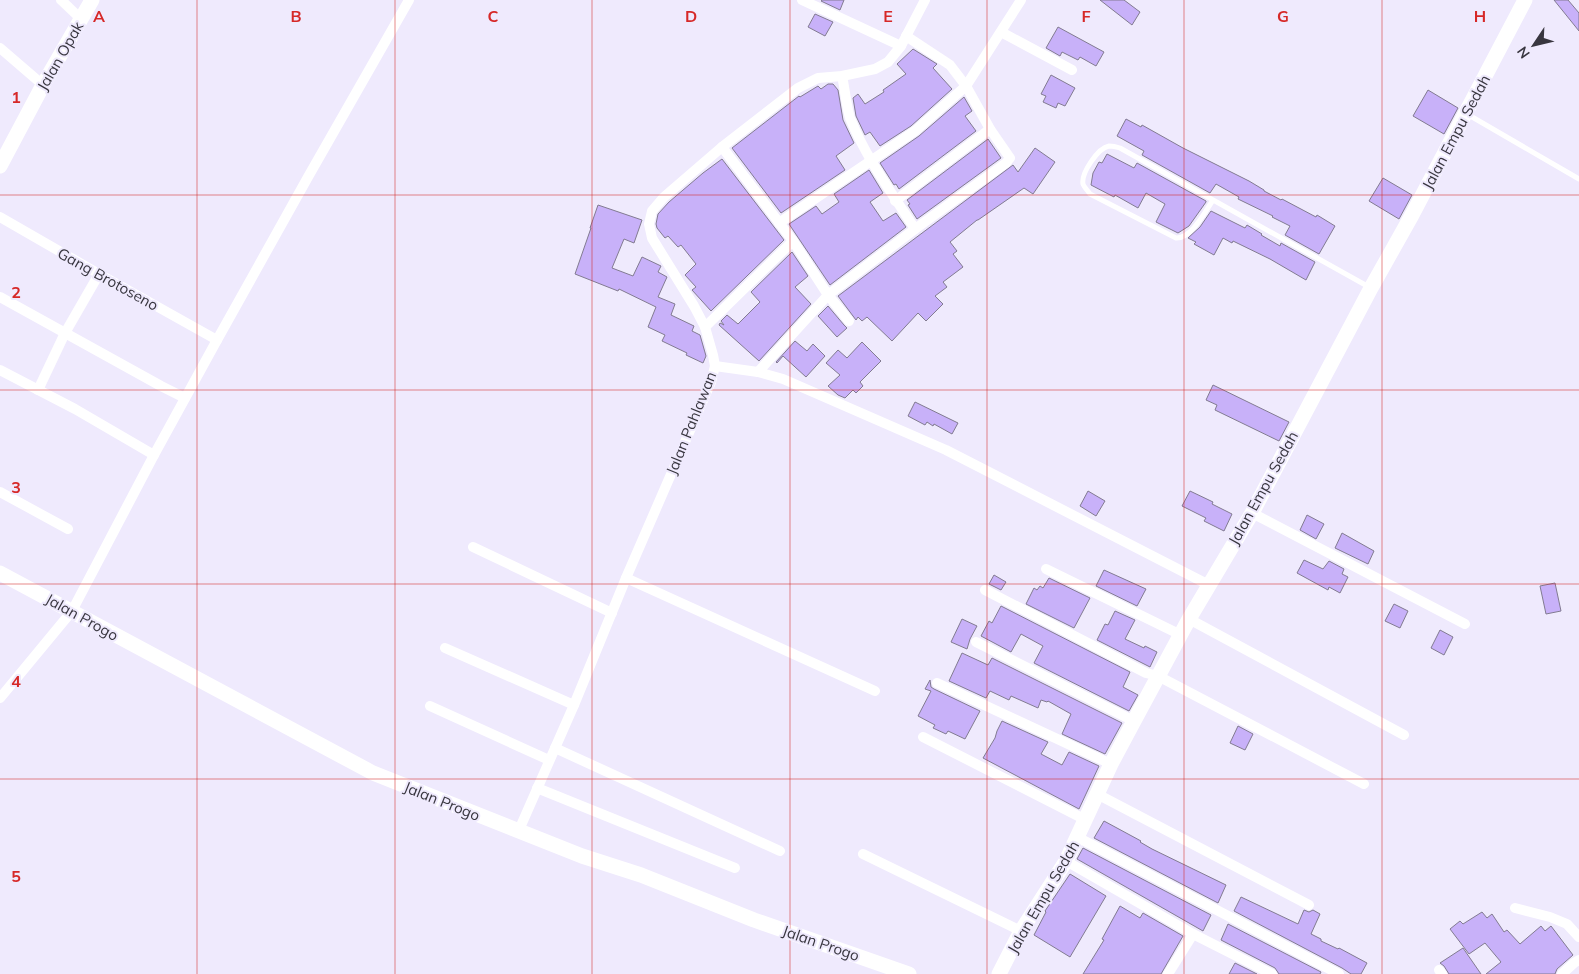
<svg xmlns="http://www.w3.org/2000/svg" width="1579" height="974" font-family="Mulish,sans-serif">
<rect width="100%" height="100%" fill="#efeafd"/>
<g fill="#c8b1f9" stroke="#827b91">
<path d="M822,0H844L840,10L821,1Z"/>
<path d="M1100,0H1124L1140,12L1132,25Z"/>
<path d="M1554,0H1568L1579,13V31Z"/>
<path d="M815,14L833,22L825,36L808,27Z"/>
<path d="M1058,27L1104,52L1096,66L1080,57L1078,60L1062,52L1060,56L1046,48Z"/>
<path d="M913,49L937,64L933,68L952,89L911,126L880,146L870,132L865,135L856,116L853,98L858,94L865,104L884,92L883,90L906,74L897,64Z"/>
<path d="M1051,75L1075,88L1065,106L1058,103L1056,108L1043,102L1046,96L1041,94Z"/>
<path d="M828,84H833L838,90L843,120L854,143L836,156L845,170L781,213L732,148L799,96L800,97L818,86L821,89Z"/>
<path d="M1428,90L1458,108L1444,134L1413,116Z"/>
<path d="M964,97L972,111L965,116L976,131L899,189L896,184L894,185L880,163L919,136Z"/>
<path d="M1126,119L1141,127L1142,125L1183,148L1249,181L1264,190V191L1281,200L1282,199L1316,217L1317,215L1335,226L1319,254L1285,235L1290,226L1272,217L1273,216L1238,199L1239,197L1216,184L1210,193L1142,155L1144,151L1117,136Z"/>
<path d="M988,139L1001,158L917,219L908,205L910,204L907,200Z"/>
<path d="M1035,148L1055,162L1033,194L1024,188L978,220H977L950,242L957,251L953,254L963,267L943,282L947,287L935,296L943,304L926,321L918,313L892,341L867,317L862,321L858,317L856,320L838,296L1013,165L1018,172Z"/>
<path d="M1107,154L1134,168L1137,163L1206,201V202L1189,226L1178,233L1156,222L1165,204L1146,193L1138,208L1115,195L1114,197L1091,185L1093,173L1099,162L1102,163Z"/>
<path d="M722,159L784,240L711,311L692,290L696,287L685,275L696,264L681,245L678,247L668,236L665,238L657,228L656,224L658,214L669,202L703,173Z"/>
<path d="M869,170L883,193L870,202L883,221L896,213L906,227L830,285L789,224L816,206L822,214L839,202L834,194Z"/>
<path d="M1383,178L1412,195L1399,219L1369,201Z"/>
<path d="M598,205L642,220L634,243L624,239L612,268L633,276L642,257L661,266L658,272L667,277L658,297L675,304L671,315L694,326L692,331L700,335L706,356L703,363L686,355L687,353L662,341L665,335L648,327L656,307L619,289L618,291L575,274L591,228H590Z"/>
<path d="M1211,211L1245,228L1247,225L1262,234L1261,235L1280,246L1281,243L1315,262L1306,280L1270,259L1233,241L1232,243L1223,238L1214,255L1194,244L1196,242L1188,238L1200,227Z"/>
<path d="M792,252L808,276L795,287L811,304L759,361L719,325L720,323L724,325L721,321L727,315L738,324L760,302L751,292Z"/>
<path d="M828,306L844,325L847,328L837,337L818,316Z"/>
<path d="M795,341L807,351L813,344L825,356L806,377L783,356L777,363L776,362Z"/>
<path d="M862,342L881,361L860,382L863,386L856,393L853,390L845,398L838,395L828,386L840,375L826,363L838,350L847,358Z"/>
<path d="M1213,385L1289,422L1279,441L1215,410L1217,405L1206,400Z"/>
<path d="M915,402L958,423L952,434L934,424L933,426L927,422L925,425L908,416Z"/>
<path d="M1088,491L1105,501L1096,516L1080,506Z"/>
<path d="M1190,491L1213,502L1212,504L1232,514L1224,531L1204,521L1206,518L1182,506Z"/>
<path d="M1307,515L1324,524L1316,539L1300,530Z"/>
<path d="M1342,533L1374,551L1368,564L1335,548Z"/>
<path d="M1304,560L1323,569L1329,561L1344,569L1342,574L1348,577L1340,593L1329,587L1328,590L1297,573Z"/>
<path d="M1104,570L1146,589L1137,606L1096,586Z"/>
<path d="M994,575L1006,582L1001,590L989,584Z"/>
<path d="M1049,578L1090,598L1074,628L1026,604L1034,588L1037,590L1040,586L1043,588Z"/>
<path d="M1555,583L1561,611L1546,614L1540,586Z"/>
<path d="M1394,604L1408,611L1400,628L1385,621Z"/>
<path d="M1001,606L1130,672L1123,687L1138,695L1129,711L1034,663L1043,646L1021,634L1011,652L981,636L989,621L992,623Z"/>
<path d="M1115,611L1135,620L1125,639L1144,648L1145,646L1157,652L1150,667L1097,640L1105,624L1108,625Z"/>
<path d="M962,619L977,626L970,639L967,649L951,642Z"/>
<path d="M1440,630L1453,637L1444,655L1431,648Z"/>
<path d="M962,653L988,665L992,658L1122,723L1105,754L1062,734L1071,714L1048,701L1047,702L1041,700L1038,708L1011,696L1009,700L990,691L986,698L949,681Z"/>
<path d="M930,680L931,687L934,689L980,711L965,739L948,731L946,734L933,728L935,725L918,716L931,691L925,689Z"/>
<path d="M1002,721L1048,742L1041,754L1062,765L1069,752L1099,766L1079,809L983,758L995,738L997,731Z"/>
<path d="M1238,726L1253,734L1245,750L1230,743Z"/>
<path d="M1104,821L1141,841L1140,842L1152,849L1226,885L1218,903L1094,838Z"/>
<path d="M1083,848L1211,915L1203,931L1077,859Z"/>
<path d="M1070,874L1106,896L1070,957L1034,935L1046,912L1045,911Z"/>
<path d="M1241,897L1298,924L1304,910L1309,912L1313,910L1320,914L1311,934L1321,939V941L1338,949L1339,948L1367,963L1361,974H1351L1342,968L1234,911Z"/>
<path d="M1120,906L1140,918L1143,913L1183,936L1161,974H1083L1104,940L1102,939Z"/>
<path d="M1482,912L1487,918L1492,914L1504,932L1507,930L1520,944L1541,926L1545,931L1551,926L1573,955L1557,969L1555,974H1486L1501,962L1485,943L1469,954L1450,929L1460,921L1463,924Z"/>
<path d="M1228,924L1321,972L1320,974H1279L1275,968L1221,940Z"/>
<path d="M1463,948L1481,974H1449L1444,966L1440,963Z"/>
<path d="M1235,963L1257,974H1229Z"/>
</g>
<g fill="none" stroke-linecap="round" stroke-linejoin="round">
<g stroke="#fff" stroke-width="5">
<path d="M1467,114L1579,179"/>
<path d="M1213,200C1205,212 1191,239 1176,238L1090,194C1088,191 1084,187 1083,184C1081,173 1098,148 1109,146C1112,146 1117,147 1120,148L1369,287"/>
</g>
<g stroke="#fff" stroke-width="10">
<path d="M61,0L81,19"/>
<path d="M802,0L901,46"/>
<path d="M1001,32L1072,70"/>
<path d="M0,48L43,85"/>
<path d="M842,76C845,89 846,105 850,118C866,158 892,193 915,229L1006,163L1010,158L990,129L966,86L950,65L906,36"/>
<path d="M722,147L793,241L828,295L849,321"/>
<path d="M895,201L990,129"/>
<path d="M0,217L99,274L217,340"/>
<path d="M779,223L915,131L966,86L1021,0"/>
<path d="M0,297L161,386L185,398"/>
<path d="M705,327L793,241"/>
<path d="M715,366L758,372L783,379L946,450L1209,585"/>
<path d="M0,370L75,409L154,455"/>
<path d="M758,372L828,295L915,229"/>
<path d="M38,390L65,333L99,274"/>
<path d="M0,492L68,529"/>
<path d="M1252,513L1465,624"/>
<path d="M473,547L612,613"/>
<path d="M1046,569L1181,635"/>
<path d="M626,578L875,691"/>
<path d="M985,590L1146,673L1158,676L1364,784"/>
<path d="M1189,619L1404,735"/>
<path d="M976,642L1134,721"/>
<path d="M445,648L574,705"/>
<path d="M937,683L1111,764"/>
<path d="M0,698L72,611L154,455L217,340L308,177L409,0"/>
<path d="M430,706L549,760"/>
<path d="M923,737L1084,819"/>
<path d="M555,748L780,851"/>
<path d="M537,788L735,868"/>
<path d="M1097,794L1309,905"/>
<path d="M519,830L574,705L626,578L711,382L715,366L713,355L705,327L694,306L652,238L649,224L652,211L664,197L722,147L798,88L818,78L842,76L875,69L888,62L901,46L925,0"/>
<path d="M1077,837L1339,974"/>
<path d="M863,854L1021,931"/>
<path d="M1066,861L1193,934L1272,974"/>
<path d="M1515,908L1550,917L1567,924L1579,937"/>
<path d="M1439,970L1442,974"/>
<path d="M1168,974L1193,934"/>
<path d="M1562,974L1574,963L1579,960"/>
</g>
<g stroke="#fff" stroke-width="15">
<path d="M0,166L43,85L92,0"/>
<path d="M0,573L373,773L582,856L641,875L754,920L909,974"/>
<path d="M999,974L1021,931L1066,861L1111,764L1134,721L1189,619L1252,513L1371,288L1412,215L1525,0"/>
</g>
</g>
<path fill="none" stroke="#d62828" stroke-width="1" stroke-opacity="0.55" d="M197,0V974M395,0V974M592,0V974M790,0V974M987,0V974M1184,0V974M1382,0V974M0,195H1579M0,390H1579M0,584H1579M0,779H1579"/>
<g text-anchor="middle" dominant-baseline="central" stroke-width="4" stroke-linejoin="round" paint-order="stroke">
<g font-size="15" fill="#38363f" stroke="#efeafd">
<text transform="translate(60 56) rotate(-60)">Jalan Opak</text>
<text transform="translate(1456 132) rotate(-62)">Jalan Empu Sedah</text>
<text transform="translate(108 279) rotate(29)">Gang Brotoseno</text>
<text transform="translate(691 423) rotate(-68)">Jalan Pahlawan</text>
<text transform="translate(1263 488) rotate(-61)">Jalan Empu Sedah</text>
<text transform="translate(82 617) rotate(29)">Jalan Progo</text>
<text transform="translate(442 801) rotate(22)">Jalan Progo</text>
<text transform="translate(1043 897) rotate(-60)">Jalan Empu Sedah</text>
<text transform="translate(821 943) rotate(19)">Jalan Progo</text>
</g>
</g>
<g font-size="16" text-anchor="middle" font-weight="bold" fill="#d62828" stroke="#efeafd" stroke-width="4" stroke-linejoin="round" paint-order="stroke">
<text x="99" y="22">A</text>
<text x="296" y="22">B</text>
<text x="493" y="22">C</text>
<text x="691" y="22">D</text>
<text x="888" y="22">E</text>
<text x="1086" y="22">F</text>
<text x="1283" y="22">G</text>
<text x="1480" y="22">H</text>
<text x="16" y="103">1</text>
<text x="16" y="298">2</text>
<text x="16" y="493">3</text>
<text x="16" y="687">4</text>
<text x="16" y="882">5</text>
</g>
<g transform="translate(1534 45) rotate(235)" stroke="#efeafd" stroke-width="4" paint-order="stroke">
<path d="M0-4L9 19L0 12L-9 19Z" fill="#38363f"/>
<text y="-8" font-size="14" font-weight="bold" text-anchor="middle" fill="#38363f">N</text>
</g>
</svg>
